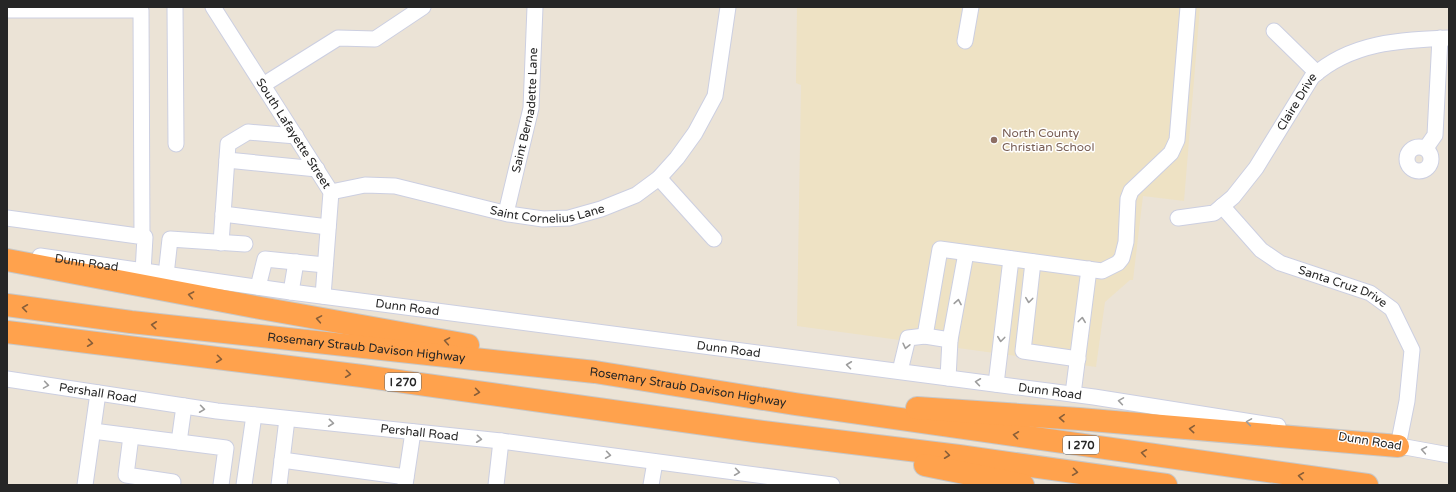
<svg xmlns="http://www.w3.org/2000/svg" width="1456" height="492" font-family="'Varela Round',sans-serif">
<rect width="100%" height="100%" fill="#ebe3d6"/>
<path fill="#eee2c4" d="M797,7H1200L1184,201L1143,196L1133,280H1130L1105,302L1096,367L797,326L801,85L796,83Z"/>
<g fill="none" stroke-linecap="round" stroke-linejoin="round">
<defs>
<g id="minor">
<path d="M175,7L176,144"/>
<path id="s1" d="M213,7L331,192L323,296"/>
<path d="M7,10H141L142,237"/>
<path d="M1274,31L1317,73"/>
<path d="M965,41L971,7"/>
<path d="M263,85L338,38L375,39L423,7"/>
<circle cx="1419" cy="159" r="12"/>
<path d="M1426,148L1435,135L1440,38"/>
<path d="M227,160L317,169"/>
<path d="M659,178L714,239"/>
<path id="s2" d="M331,192L365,185L395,186L508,214L543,219L569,218L601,209L636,195L659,178L677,158L695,133L715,96L728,7"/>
<path id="s3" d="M1222,206L1261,250L1280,263L1370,293L1392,309L1412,350L1407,401L1398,446"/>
<path id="s4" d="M506,213L531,108L535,7"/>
<path d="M223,214L328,227"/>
<path d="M7,218L145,237L143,272"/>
<path id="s5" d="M1178,218L1214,213L1233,197L1256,168L1312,77C1351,42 1400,40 1449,38"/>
<path d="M221,243L228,144L248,132L296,136"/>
<path id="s6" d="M40,256L291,292L1094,397L1278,426"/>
<path d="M1033,262L1023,351L1078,359"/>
<path d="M166,275L170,239L245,244"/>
<path d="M258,287L265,259L325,265"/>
<path d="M291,292L296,262"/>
<path d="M925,336L940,249L1102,271L1118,263L1122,258L1126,242L1128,199L1131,191L1171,153L1177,140L1188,7"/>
<path d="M900,371L908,338L925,336L950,340"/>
<path d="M948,378L950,340L966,253"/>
<path id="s7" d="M7,379L217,411L501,441L832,485"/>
<path d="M996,384L1011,259"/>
<path d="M1073,394L1089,269"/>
<path d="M93,431L226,448L221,485"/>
<path d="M131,436L126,475L173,482"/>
<path d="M179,442L184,406"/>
<path d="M1389,444L1449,455"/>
<path d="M282,460L406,477"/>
<path d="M85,485L98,393"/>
<path d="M244,485L254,415"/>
<path d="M279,485L287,419"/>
<path d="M405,485L413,432"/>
<path d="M496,485L501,441"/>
<path d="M651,485L655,462"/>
</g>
<g id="highway">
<path d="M7,260L255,307L468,345"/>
<path id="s8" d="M7,305L131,322L595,372L795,404L1367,485"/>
<path d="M7,332L362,376L755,431L959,456L1166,485"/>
<path d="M917,408L1079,419L1398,446"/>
<path d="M925,465L1023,485"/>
</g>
</defs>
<use href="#minor" stroke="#cccfe1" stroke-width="17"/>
<use href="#highway" stroke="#c7c7c7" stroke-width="24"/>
<use href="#minor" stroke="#fff" stroke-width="15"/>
<use href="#highway" stroke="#ffa24d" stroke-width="22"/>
</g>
<defs><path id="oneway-chevron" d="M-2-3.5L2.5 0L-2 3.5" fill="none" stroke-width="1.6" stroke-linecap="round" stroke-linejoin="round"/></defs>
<g stroke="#885e38">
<use href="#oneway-chevron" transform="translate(191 295) rotate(-169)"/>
<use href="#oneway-chevron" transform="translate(25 308) rotate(-172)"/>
<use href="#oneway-chevron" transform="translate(319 319) rotate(-170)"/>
<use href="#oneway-chevron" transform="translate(154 325) rotate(-174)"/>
<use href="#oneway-chevron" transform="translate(447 341) rotate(-170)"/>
<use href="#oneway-chevron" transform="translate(90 343) rotate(7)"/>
<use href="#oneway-chevron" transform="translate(219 359) rotate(7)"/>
<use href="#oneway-chevron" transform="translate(348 374) rotate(7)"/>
<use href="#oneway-chevron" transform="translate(477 392) rotate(8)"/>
<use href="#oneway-chevron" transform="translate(1062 418) rotate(-176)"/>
<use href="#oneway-chevron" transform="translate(1192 429) rotate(-175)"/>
<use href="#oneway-chevron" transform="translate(1016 435) rotate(-172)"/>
<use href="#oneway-chevron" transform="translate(1144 453) rotate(-172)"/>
<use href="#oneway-chevron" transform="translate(947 455) rotate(7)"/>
<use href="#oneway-chevron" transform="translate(1075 472) rotate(8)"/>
<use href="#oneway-chevron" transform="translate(1301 476) rotate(-172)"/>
</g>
<g stroke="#9d9d9d">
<use href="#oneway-chevron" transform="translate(1029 300) rotate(97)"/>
<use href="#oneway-chevron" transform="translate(958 302) rotate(-80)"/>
<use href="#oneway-chevron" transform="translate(1082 320) rotate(-83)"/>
<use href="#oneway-chevron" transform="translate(1001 339) rotate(97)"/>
<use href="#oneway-chevron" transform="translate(906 346) rotate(103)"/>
<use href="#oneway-chevron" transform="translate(849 365) rotate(-173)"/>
<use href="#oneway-chevron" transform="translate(978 382) rotate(-172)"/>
<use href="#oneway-chevron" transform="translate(46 385) rotate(9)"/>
<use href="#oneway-chevron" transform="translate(1121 401) rotate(-171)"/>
<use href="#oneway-chevron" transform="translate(202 409) rotate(8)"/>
<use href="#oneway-chevron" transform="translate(1249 422) rotate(-171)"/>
<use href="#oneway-chevron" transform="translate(331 423) rotate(6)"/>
<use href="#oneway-chevron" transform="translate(479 439) rotate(6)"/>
<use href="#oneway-chevron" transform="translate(1424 450) rotate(-170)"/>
<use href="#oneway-chevron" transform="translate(608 455) rotate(8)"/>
<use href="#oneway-chevron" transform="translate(737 472) rotate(8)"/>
</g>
<circle fill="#8d6e63" stroke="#fff" stroke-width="1.5" cx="994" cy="140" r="4"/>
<g text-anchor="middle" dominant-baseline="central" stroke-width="3" stroke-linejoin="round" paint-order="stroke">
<g fill="#fff" stroke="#676767" stroke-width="1">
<rect x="385" y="373" width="36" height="18" rx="3"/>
<rect x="1063" y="436" width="36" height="18" rx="3"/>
</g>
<g font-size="11" font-weight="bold" fill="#262626">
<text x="403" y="382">I 270</text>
<text x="1081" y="445">I 270</text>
</g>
<g font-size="12" fill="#262626" stroke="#fff">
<text stroke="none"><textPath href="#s5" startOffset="176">Claire Drive</textPath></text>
<text stroke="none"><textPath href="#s4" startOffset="105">Saint Bernadette Lane</textPath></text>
<text stroke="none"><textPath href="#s1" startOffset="150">South Lafayette Street</textPath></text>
<text stroke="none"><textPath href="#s2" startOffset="221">Saint Cornelius Lane</textPath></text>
<text stroke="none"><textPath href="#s6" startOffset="47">Dunn Road</textPath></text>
<text stroke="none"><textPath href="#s3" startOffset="149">Santa Cruz Drive</textPath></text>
<text stroke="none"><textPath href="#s6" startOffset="371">Dunn Road</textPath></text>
<text stroke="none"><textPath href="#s8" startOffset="362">Rosemary Straub Davison Highway</textPath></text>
<text stroke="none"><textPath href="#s6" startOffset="695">Dunn Road</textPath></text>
<text stroke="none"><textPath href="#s8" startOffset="686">Rosemary Straub Davison Highway</textPath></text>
<text stroke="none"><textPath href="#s6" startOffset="1019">Dunn Road</textPath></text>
<text stroke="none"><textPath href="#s7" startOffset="92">Pershall Road</textPath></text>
<text stroke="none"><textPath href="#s7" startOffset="416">Pershall Road</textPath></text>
<text transform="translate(1370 441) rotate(9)">Dunn Road</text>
</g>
<g font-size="12" fill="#785e54" stroke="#fff" text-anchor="start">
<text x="1002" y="133">North County<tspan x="1002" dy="14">Christian School</tspan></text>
</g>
</g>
<rect width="1456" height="492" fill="none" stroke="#262626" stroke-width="16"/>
</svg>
